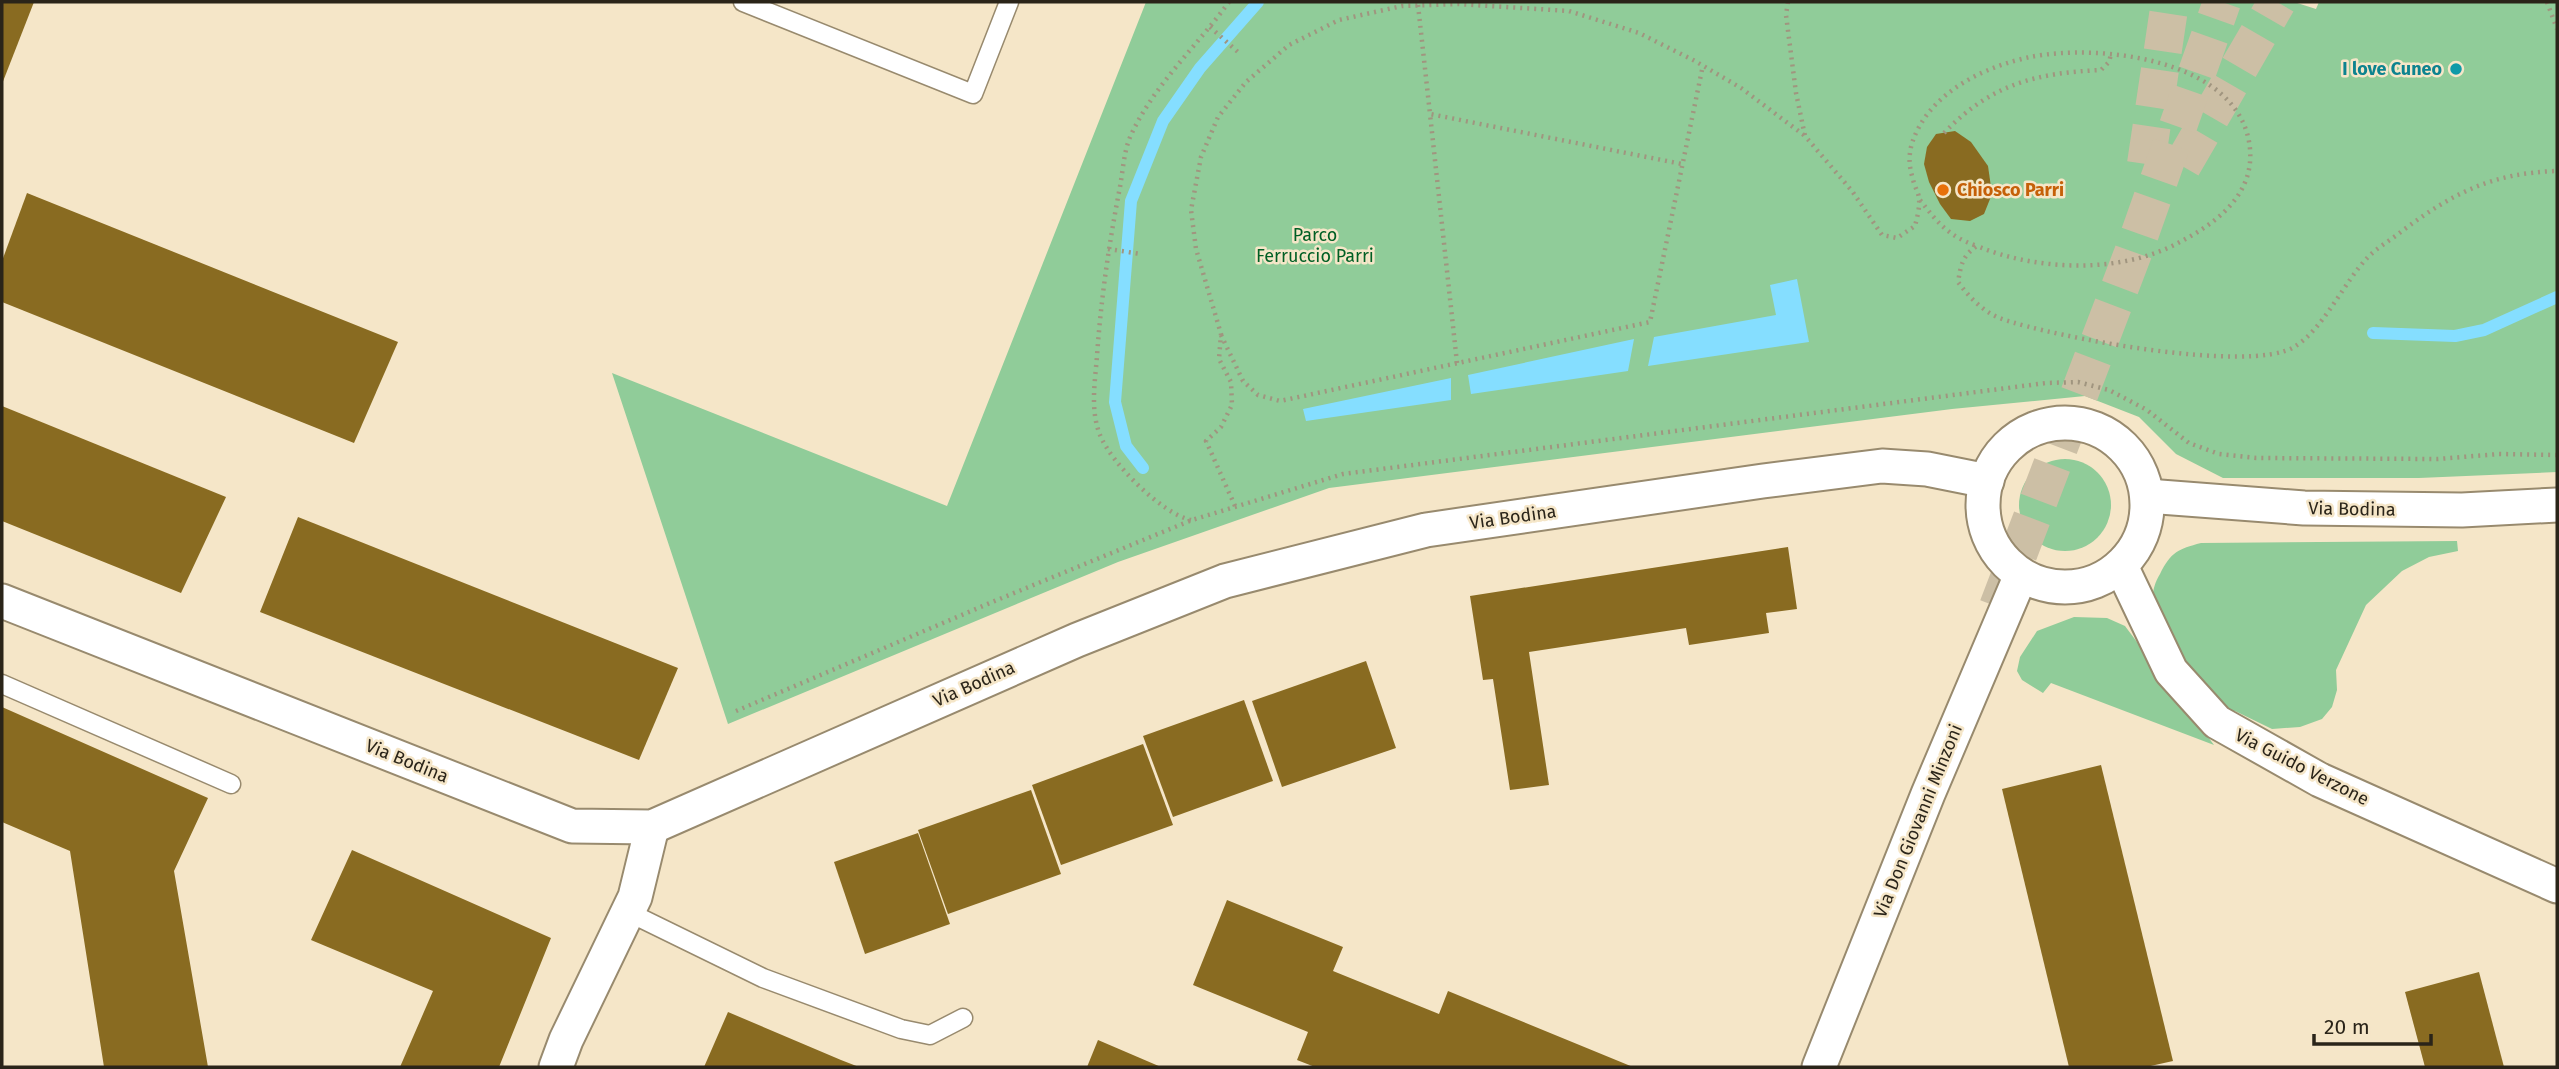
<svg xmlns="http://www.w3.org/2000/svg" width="2559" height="1069" font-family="'Fira Sans',sans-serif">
<rect width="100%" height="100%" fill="#f5e6c8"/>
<g fill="#90cc99">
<path d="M1146,2H2294L2316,9L2319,2H2557V472L2419,478H2223L2176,454L2139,417L2085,396L1952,409L1329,488L1118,562L728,724L612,373L947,506Z"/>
<circle cx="2065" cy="505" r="46"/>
<path d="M2457,541L2458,551L2429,557L2402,571L2366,605L2336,670L2337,690L2332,707L2322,719L2300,727L2272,729L2235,711L2227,718C2208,695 2160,638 2154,610C2151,598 2153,585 2160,574C2171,552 2178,549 2201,543Z"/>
<path d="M2074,617L2107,618L2125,626L2214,745L2051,683L2043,693L2022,680L2017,671L2020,657L2037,631Z"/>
</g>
<g fill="#85deff">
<path d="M1797,279L1809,342L1648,366L1654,337L1776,315L1770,285Z"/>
<path d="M1634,339L1628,371L1471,394L1468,375Z"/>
<path d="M1451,378V400L1306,421L1303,409Z"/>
</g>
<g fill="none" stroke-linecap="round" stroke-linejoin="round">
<g stroke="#85deff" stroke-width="12">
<path d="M2373,333L2455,336L2484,330L2557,297"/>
<path d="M1143,468L1126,446L1115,402L1131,201L1163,121L1200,68L1258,2"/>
</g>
</g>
<g fill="#896b21">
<path d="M2,2H34L2,84Z"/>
<path d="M1955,131L1971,142L1988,166L1992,194L1984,214L1970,221L1951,219L1940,204L1929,182L1924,164L1927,147L1936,134Z"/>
<path d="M27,193L398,342L354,443L2,302V261Z"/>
<path d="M2,406L226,497L181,593L2,521Z"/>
<path d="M298,517L678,668L639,760L260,612Z"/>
<path d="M1788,547L1797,609L1766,613L1769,633L1689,645L1686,628L1529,652L1549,785L1510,790L1493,679L1483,680L1470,596Z"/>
<path d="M1366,661L1396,748L1282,787L1252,701Z"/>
<path d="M1244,700L1273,781L1173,817L1143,736Z"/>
<path d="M2,707L208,798L174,871L208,1067H104L70,851L2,822Z"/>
<path d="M1143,744L1173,825L1061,865L1032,785Z"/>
<path d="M2101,765L2173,1061L2146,1067H2069L2002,789Z"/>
<path d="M1031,790L1061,874L948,914L918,830Z"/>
<path d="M918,833L950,924L865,954L834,862Z"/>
<path d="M352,850L551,938L499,1067H400L433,991L311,940Z"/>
<path d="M1227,900L1343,947L1333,971L1439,1014L1448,991L1633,1067H1315L1297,1060L1308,1032L1193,985Z"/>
<path d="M2479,972L2504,1067H2425L2405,992Z"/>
<path d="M728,1012L841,1060L859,1067H704Z"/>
<path d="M1098,1040L1161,1067H1087Z"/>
</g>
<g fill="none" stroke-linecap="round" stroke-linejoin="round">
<g stroke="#ccbfa5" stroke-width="38" stroke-dasharray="38 19" stroke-linecap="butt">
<path d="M2146,164L2170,2"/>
<path d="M2182,166L2277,2"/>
<path d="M1998,607L2133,253L2222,2"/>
</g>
<defs>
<g id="service">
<path d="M743,2L973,94L1009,2"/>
<path d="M2,684L231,784"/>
<path d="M628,912L763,978L901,1029L930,1035L963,1018"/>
</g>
<g id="minor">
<circle cx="2065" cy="505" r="82"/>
<path d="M2147,496L2304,508L2462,510L2557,505"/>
<path d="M2121,566L2171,671L2217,722L2320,780L2557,886"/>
<path d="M2,601L572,826L652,827L1077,640L1225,581L1426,530L1763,481L1882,466L1927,469L1987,481"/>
<path d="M556,1067L566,1040L635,897L652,827"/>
<path d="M1819,1067L1928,794L2021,575"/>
</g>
</defs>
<use href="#service" stroke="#988a6e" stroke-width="21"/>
<use href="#minor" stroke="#988a6e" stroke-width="37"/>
<g stroke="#a0957f" stroke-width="4.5" stroke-dasharray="2 5" stroke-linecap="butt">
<path d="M1788,2L1786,15L1796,93L1805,136L1852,191L1882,235L1897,238L1915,226C1917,218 1920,207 1919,199C1919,193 1914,186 1913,179C1907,161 1909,146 1918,129C1939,88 1988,66 2030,57C2100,43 2242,59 2250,149C2254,196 2215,224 2178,243C2120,274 2037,271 1977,246C1962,256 1961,265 1958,282C1969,297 1983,312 2002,319C2054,337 2249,374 2294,347C2323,330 2344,282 2368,257C2378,247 2391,240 2402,231C2453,193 2492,173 2557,171"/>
<path d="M2547,2L2557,29"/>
<path d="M1418,5L1430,114"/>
<path d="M1210,27L1239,53"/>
<path d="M1944,133C1991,84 2036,73 2101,70L2109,62L2111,54"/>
<path d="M1920,200C1938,223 1948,236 1977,246"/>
<path d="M1108,249L1141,254"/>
<path d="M1221,335L1243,381L1258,395L1280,401L1650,322L1703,65"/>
<path d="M1457,363L1430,114L1682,164"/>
<path d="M1235,506L1206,441L1221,427L1232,405L1231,382L1219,359L1221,334L1196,249L1191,210L1201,157L1218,117L1246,82L1289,45L1339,20L1402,6L1458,4L1569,11L1639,33L1695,61L1741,88L1805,136"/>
<path d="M1191,520C1162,514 1111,463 1100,435C1090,410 1095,382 1097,356C1101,299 1109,243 1120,187C1123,170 1124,150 1131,135C1154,85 1197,46 1229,2"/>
<path d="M736,711L997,600L1192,520L1343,474L2046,383L2078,382L2109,390L2147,410L2189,443L2219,454L2256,458L2438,459L2499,454L2557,455"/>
</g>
<use href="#service" stroke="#fff" stroke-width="18"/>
<use href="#minor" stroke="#fff" stroke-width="33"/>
</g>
<circle fill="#0f9aa8" stroke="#f5e6c8" stroke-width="2.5" cx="2456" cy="69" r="7"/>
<circle fill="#e8710a" stroke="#f5e6c8" stroke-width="2.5" cx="1943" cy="190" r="7"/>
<g text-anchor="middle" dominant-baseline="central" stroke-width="5" stroke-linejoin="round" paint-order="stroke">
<g font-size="18" font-weight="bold" fill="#0d838f" stroke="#f5e6c8" text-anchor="end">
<text x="2442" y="69">I love Cuneo</text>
</g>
<g font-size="18" font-weight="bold" fill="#c56008" stroke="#f5e6c8" text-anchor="start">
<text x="1957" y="190">Chiosco Parri</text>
</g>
<g font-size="18" fill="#005f24" stroke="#f5e6c8">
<text x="1315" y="235">Parco<tspan x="1315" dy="21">Ferruccio Parri</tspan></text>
</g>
<g font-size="18" fill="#2a2419" stroke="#f5e6c8">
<text transform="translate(2352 509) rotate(1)">Via Bodina</text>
<text transform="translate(1513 517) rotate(-8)">Via Bodina</text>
<text transform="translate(974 684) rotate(-24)">Via Bodina</text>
<text transform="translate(407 761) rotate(22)">Via Bodina</text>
<text transform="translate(2302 767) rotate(27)">Via Guido Verzone</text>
<text transform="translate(1918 821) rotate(-68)">Via Don Giovanni Minzoni</text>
</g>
</g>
<rect width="2559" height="1069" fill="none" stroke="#2a2419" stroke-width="7"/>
<path d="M2314 1034v10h117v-10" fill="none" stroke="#2a2419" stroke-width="3.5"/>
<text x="2324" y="1034" font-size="21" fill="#2a2419" stroke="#f5e6c8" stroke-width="5" paint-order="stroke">20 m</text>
</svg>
